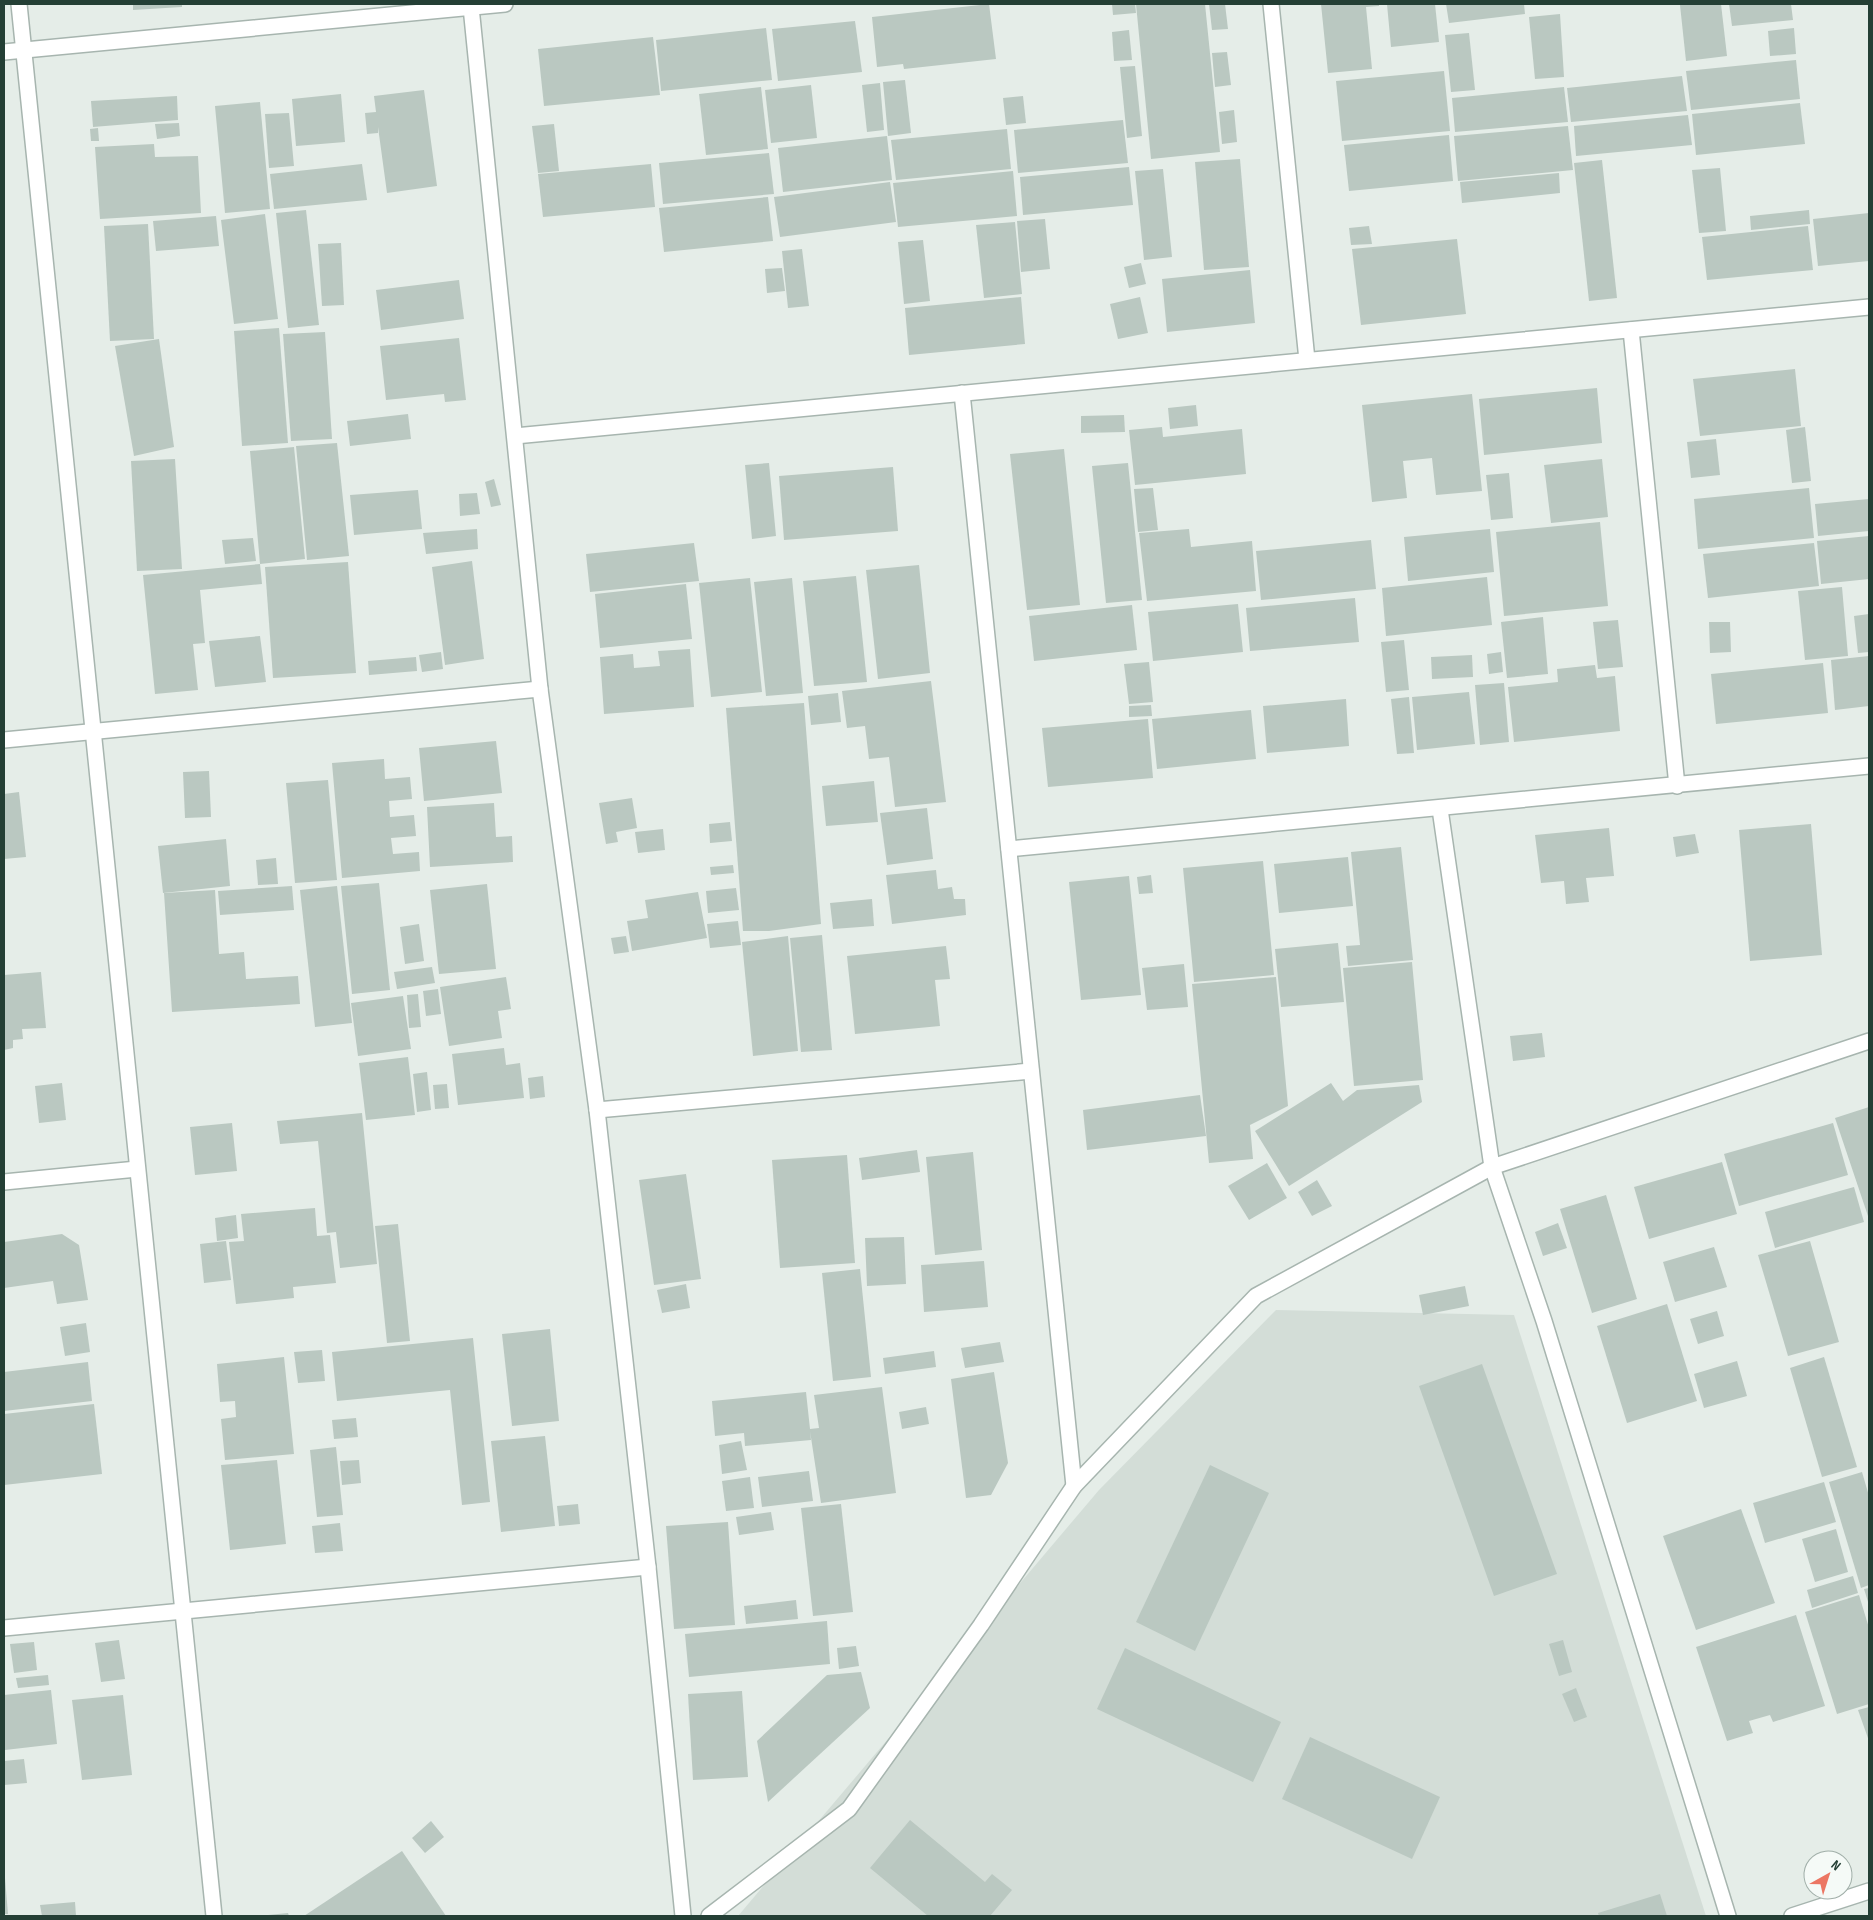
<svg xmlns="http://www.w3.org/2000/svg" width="1873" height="1920" font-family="'Sofia Sans Condensed',sans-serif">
<rect width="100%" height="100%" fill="#e5ede8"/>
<path fill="#d3ddd7" d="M1276,1310L1514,1315L1706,1916H738L1099,1490Z"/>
<g fill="#bac8c1">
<path d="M133,4H182V7L133,10Z"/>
<path d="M989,4L996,59L904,69L903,64L877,67L872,17Z"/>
<path d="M1112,4H1135L1136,13L1113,15Z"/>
<path d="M1136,4H1205L1220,152L1151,159Z"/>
<path d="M1209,4H1225L1228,29L1212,30Z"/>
<path d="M1321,4H1379V6L1366,7L1372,69L1328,73Z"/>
<path d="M1387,4H1435L1439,42L1391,47Z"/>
<path d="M1446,4H1524L1525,14L1449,23Z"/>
<path d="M1694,4H1721L1727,56L1686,61L1680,5Z"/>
<path d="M1729,4H1791L1793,20L1732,26Z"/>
<path d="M1560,14L1564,77L1535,79L1529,17Z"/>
<path d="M855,21L862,72L778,81L772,29Z"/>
<path d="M766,28L772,80L661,91L656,40Z"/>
<path d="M1794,28L1796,54L1770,56L1768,31Z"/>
<path d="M1129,30L1132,60L1114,61L1112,32Z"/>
<path d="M1469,33L1475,90L1451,92L1445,35Z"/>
<path d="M653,37L660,95L544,106L538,49Z"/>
<path d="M1227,52L1231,85L1215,87L1212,53Z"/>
<path d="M1796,60L1800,99L1691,110L1686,71Z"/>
<path d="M1135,66L1142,136L1127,138L1120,67Z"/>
<path d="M1444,71L1450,131L1342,141L1336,81Z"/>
<path d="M1682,76L1687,111L1571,122L1567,88Z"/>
<path d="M905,80L911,133L888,136L883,82Z"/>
<path d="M880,83L884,130L867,132L862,85Z"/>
<path d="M811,85L817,138L771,143L765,90Z"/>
<path d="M761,87L768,149L706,155L699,94Z"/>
<path d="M1564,87L1568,122L1455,132L1452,98Z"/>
<path d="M424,90L437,186L387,193L378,127V133L367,134L365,113L376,112L374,96Z"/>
<path d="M341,94L345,142L296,146L292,99Z"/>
<path d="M177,96L178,120L93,127L91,101Z"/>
<path d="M1023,96L1026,123L1006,125L1003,98Z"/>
<path d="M260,102L270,209L225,213L215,106Z"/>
<path d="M1800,103L1805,144L1696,155L1692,114Z"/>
<path d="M1234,110L1237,142L1222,144L1219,112Z"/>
<path d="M289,113L294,166L269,168L265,114Z"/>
<path d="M1688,115L1692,145L1576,156L1574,126Z"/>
<path d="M1123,120L1128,163L1018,173L1014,130Z"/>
<path d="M179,123L180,136L157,139L155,124Z"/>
<path d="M554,124L559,171L538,173L532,126Z"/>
<path d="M1568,126L1573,170L1458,181L1454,136Z"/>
<path d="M98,128L99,141H91L90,129Z"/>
<path d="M1007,129L1011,169L896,180L891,140Z"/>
<path d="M1449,135L1453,181L1349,191L1344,145Z"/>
<path d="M887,136L892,180L783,192L778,148Z"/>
<path d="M154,144L155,157L198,156L201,213L100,219L95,147Z"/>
<path d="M769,153L774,194L663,204L659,163Z"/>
<path d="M1240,159L1249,267L1204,270L1195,162Z"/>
<path d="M1602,160L1617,298L1589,301L1574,163Z"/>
<path d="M362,164L367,200L274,209L270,174Z"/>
<path d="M651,164L655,207L543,217L538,174Z"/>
<path d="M1129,167L1133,205L1023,215L1020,177Z"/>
<path d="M1720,168L1726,231L1699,233L1692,170Z"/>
<path d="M1163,169L1172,257L1144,260L1135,171Z"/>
<path d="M1013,171L1017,216L898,227L893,183Z"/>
<path d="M1559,173L1560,193L1462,203L1460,182Z"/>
<path d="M890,182L896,222L780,237L774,197Z"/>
<path d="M768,197L773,241L664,252L659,208Z"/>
<path d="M306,210L319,325L288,328L276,213Z"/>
<path d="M1809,210L1810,224L1751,230L1750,216Z"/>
<path d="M1869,213V261L1818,266L1813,219Z"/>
<path d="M265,214L278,319L234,324L221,220Z"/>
<path d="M216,216L219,246L156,251L153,221Z"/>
<path d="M1045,219L1050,269L1021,272L1017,221Z"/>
<path d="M1015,222L1022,294L984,298L976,225Z"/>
<path d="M148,224L154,339L110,341L104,226Z"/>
<path d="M1369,226L1372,244L1351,245L1349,228Z"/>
<path d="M1808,226L1813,270L1707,280L1702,237Z"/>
<path d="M1457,239L1466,314L1361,325L1352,249Z"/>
<path d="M923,240L930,301L904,304L898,242Z"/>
<path d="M341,243L344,305L322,306L318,244Z"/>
<path d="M802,249L809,306L788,308L782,251Z"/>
<path d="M1141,263L1146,284L1129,288L1124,267Z"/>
<path d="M782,268L785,291L767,293L765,269Z"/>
<path d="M1250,270L1255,323L1167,332L1162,279Z"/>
<path d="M459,280L464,319L381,330L376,290Z"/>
<path d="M1021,297L1025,344L909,355L905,308Z"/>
<path d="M1140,297L1148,333L1118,339L1110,304Z"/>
<path d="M279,328L288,443L242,446L234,331Z"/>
<path d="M325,332L332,439L291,441L283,334Z"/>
<path d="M459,338L466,400L445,402L444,394L386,400L380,346Z"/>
<path d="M159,339L174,447L134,456L115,346Z"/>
<path d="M1795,369L1801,426L1700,436L1693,379Z"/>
<path d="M1597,388L1602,443L1484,455L1479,399Z"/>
<path d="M1472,394L1482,491L1436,495L1432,458L1403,461L1407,498L1372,502L1362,405Z"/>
<path d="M1196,405L1198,426L1170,429L1168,408Z"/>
<path d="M408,414L411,439L350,446L347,421Z"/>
<path d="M1124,415L1125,432L1081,433V416Z"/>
<path d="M1162,427L1163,437L1242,429L1246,474L1135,485L1129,430Z"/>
<path d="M1805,427L1811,481L1792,483L1786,430Z"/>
<path d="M1716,439L1720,475L1691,478L1687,442Z"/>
<path d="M337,443L349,556L307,560L296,446Z"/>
<path d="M294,447L305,559L260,564L250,451Z"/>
<path d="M1064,449L1080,605L1027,610L1010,454Z"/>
<path d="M175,459L182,569L137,571L131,461Z"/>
<path d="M1602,459L1608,517L1551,523L1544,465Z"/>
<path d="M769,463L776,536L752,539L745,465Z"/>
<path d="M1128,463L1142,600L1106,603L1092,466Z"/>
<path d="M893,467L898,531L784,540L779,476Z"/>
<path d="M1509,473L1513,518L1491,520L1486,475Z"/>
<path d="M494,479L501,505L491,507L485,482Z"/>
<path d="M1153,488L1158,530L1138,532L1134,489Z"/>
<path d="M1809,488L1814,538L1698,549L1694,499Z"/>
<path d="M418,490L422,529L354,535L350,495Z"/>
<path d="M477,493L480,514L460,516L459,494Z"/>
<path d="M1869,499V531L1818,536L1815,504Z"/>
<path d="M1600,522L1608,606L1504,616L1496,532Z"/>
<path d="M477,529L478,549L426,554L423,533Z"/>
<path d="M1189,529L1191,547L1252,541L1256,591L1147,601L1139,533Z"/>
<path d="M1490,529L1494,572L1408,581L1404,537Z"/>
<path d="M1869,536V579L1821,584L1817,541Z"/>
<path d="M253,538L256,561L225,564L222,540Z"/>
<path d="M1371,540L1376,589L1261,600L1256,551Z"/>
<path d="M694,543L699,581L590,592L586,554Z"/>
<path d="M1814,543L1819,586L1708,598L1703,554Z"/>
<path d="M472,561L484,659L445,665L432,567Z"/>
<path d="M348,562L356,673L273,678L265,567Z"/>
<path d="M260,564L262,584L200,590L205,643L193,644L198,690L155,694L143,575Z"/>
<path d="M919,565L930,673L878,679L866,570Z"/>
<path d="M856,576L867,682L814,686L803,581Z"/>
<path d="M1487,577L1492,625L1386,636L1382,588Z"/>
<path d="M750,578L762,692L711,697L699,583Z"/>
<path d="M792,578L803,693L766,696L754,582Z"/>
<path d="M686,584L692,639L600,648L595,594Z"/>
<path d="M1842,587L1848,656L1805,660L1798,591Z"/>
<path d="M1355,598L1359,642L1250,651L1246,608Z"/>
<path d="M1238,604L1243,652L1153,661L1148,612Z"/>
<path d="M1132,605L1137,650L1034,661L1029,616Z"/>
<path d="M1869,614V652L1858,653L1854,616Z"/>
<path d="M1543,617L1548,674L1507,678L1501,622Z"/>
<path d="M1618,620L1623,667L1598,669L1593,622Z"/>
<path d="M1709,622H1730L1731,652L1710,653Z"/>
<path d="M260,636L266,682L215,687L209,641Z"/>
<path d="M1404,640L1409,690L1386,692L1381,642Z"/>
<path d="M690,649L694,707L604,714L600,657L633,654L634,668L660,666L658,651Z"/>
<path d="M441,652L443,669L422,672L419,655Z"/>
<path d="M1501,652L1503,672L1489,674L1487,654Z"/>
<path d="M1472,655L1473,677L1432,679L1431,657Z"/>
<path d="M1869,656V706L1835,710L1831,660Z"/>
<path d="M416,657L417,671L369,675L368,661Z"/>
<path d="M1149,662L1153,702L1129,704L1124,664Z"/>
<path d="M1823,663L1828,713L1716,724L1711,674Z"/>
<path d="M1595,665L1597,678L1615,676L1620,731L1514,742L1508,687L1558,682L1557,669Z"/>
<path d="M931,681L946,802L895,807L889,757L869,759L865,726L847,728L842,691Z"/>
<path d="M1504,683L1509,742L1480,745L1475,685Z"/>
<path d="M1469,692L1475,744L1417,750L1412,697Z"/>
<path d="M838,693L841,722L811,725L808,696Z"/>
<path d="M1409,697L1414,753L1397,754L1391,699Z"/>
<path d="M1346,699L1349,746L1267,753L1263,706Z"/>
<path d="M804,703L821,924L769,931H743L726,708Z"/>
<path d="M1151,705L1152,716L1129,717V706Z"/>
<path d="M1251,710L1256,759L1157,769L1152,719Z"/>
<path d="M1148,719L1153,778L1048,787L1042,728Z"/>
<path d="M496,741L502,793L424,801L419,748Z"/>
<path d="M384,759L385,779L410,777L412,799L389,801L390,817L414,815L416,836L391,838L393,854L419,852L420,871L342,878L332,763Z"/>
<path d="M209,771L211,817L185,818L183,772Z"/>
<path d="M328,780L337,880L295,883L286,783Z"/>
<path d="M874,781L878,822L826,826L822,786Z"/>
<path d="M19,792L26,857L4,859V794Z"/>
<path d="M632,798L637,828L616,832L618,842L606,844L599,803Z"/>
<path d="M494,803L496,837L512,836L513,862L430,867L427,807Z"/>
<path d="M927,808L933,859L887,865L880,813Z"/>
<path d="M730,822L732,841L710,843L709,824Z"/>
<path d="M1811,824L1822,955L1750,961L1739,830Z"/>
<path d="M1609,828L1614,876L1586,878L1589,902L1566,904L1564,881L1541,883L1535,835Z"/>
<path d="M663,829L665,850L638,853L635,832Z"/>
<path d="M1695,834L1699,853L1676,857L1673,837Z"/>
<path d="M226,839L230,886L163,893L158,846Z"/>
<path d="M1401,847L1413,960L1348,966L1346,946L1360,945L1351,852Z"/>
<path d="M1348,857L1353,906L1279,913L1274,864Z"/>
<path d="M276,858L278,884L258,885L256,860Z"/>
<path d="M1263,861L1274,975L1194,982L1183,868Z"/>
<path d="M733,865L734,873L711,875L710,867Z"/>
<path d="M936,870L938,889L952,887L954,899H965L966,915L892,924L886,875Z"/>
<path d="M1151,875L1153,893L1139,894L1137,877Z"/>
<path d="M1129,876L1141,995L1081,1000L1069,882Z"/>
<path d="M379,883L390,990L352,994L341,886Z"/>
<path d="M487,884L496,969L439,974L430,890Z"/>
<path d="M292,886L294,910L220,915L218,891Z"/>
<path d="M337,886L352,1023L315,1027L300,890Z"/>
<path d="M736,888L739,910L708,913L706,891Z"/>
<path d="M215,890L219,954L244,952L246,979L298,976L300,1004L172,1012L164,893Z"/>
<path d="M698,892L707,938L632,951L627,921L648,918L645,900Z"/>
<path d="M872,899L874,926L833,929L830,903Z"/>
<path d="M738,921L741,945L710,948L707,924Z"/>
<path d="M419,924L424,961L405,964L400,927Z"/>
<path d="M822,935L832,1050L801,1052L790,938Z"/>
<path d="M626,936L629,952L614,954L611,938Z"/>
<path d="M788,936L798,1051L753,1056L742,942Z"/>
<path d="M1338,943L1344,1002L1281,1007L1275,949Z"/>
<path d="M946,946L950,979L935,980L940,1026L855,1034L847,956Z"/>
<path d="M1412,962L1423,1080L1354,1086L1343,968Z"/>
<path d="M1184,964L1188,1007L1147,1010L1142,968Z"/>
<path d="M432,967L435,983L397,989L394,972Z"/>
<path d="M41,972L46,1028L22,1029L23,1039L13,1040V1048L4,1050V975Z"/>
<path d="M506,977L511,1009L498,1011L502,1038L449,1046L440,987Z"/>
<path d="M1276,977L1288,1106L1250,1125L1253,1159L1209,1163L1192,984Z"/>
<path d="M438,989L441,1014L426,1016L423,991Z"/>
<path d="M418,994L421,1027L409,1028L407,995Z"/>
<path d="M403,996L411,1049L358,1056L351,1003Z"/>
<path d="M1542,1033L1545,1057L1513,1061L1510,1036Z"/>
<path d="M504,1048L506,1065L520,1063L524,1098L458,1105L452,1054Z"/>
<path d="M408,1057L415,1115L366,1120L359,1063Z"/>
<path d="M427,1072L431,1110L417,1112L413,1074Z"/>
<path d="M543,1076L545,1097L530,1099L528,1078Z"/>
<path d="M62,1083L66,1120L39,1123L35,1086Z"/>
<path d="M1331,1083L1343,1101L1357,1090L1419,1085L1422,1102L1289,1186L1255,1131Z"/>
<path d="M447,1084L449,1108L435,1109L433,1085Z"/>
<path d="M1200,1095L1206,1136L1087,1150L1083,1110Z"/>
<path d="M1869,1107V1219L1835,1118Z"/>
<path d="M362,1113L377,1264L340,1268L336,1232L327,1233L318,1141L280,1144L277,1121Z"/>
<path d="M232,1123L237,1171L195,1175L190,1127Z"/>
<path d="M1833,1123L1848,1175L1739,1206L1724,1154Z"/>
<path d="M917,1150L920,1172L862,1180L859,1158Z"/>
<path d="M973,1152L982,1250L935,1255L926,1157Z"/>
<path d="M847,1155L855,1263L780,1268L772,1160Z"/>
<path d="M1722,1162L1737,1214L1649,1239L1634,1187Z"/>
<path d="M1267,1163L1287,1198L1249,1220L1228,1186Z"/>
<path d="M686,1174L701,1279L654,1285L639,1180Z"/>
<path d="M1317,1180L1332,1206L1312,1216L1298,1192Z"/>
<path d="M1854,1187L1864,1222L1775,1248L1765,1212Z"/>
<path d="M1606,1195L1637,1299L1592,1313L1560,1209Z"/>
<path d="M315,1208L317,1236L330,1235L336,1283L293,1287L294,1298L236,1304L229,1242L244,1241L241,1214Z"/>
<path d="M236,1215L238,1238L217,1241L215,1218Z"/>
<path d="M1558,1223L1567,1248L1543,1256L1535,1232Z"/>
<path d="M398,1224L410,1341L387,1343L375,1226Z"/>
<path d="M62,1234L79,1245L88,1300L57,1304L53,1281L4,1288V1242Z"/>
<path d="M904,1237L906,1284L867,1286L865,1238Z"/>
<path d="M226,1241L231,1280L204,1283L200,1244Z"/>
<path d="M1810,1241L1839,1342L1788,1356L1758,1255Z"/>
<path d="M1714,1247L1727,1287L1675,1302L1663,1262Z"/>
<path d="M984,1261L988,1307L924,1312L921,1265Z"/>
<path d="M860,1269L871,1377L833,1381L822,1273Z"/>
<path d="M686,1284L690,1308L662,1313L657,1290Z"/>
<path d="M1465,1286L1469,1306L1423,1315L1419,1295Z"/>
<path d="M1667,1304L1697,1401L1627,1423L1597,1326Z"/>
<path d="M1717,1311L1724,1336L1698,1344L1690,1319Z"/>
<path d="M86,1323L90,1352L65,1356L60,1327Z"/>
<path d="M550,1329L559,1421L512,1426L502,1334Z"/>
<path d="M473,1338L490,1502L462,1505L450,1390L337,1401L332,1352Z"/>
<path d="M1000,1342L1004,1362L965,1368L961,1348Z"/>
<path d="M322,1350L325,1381L298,1383L294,1352Z"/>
<path d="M934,1351L936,1367L885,1374L883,1358Z"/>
<path d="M284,1357L294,1454L225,1460L221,1419L236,1417L235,1401L220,1402L217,1364Z"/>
<path d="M1824,1357L1857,1467L1822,1477L1790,1368Z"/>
<path d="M1737,1361L1747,1396L1704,1408L1694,1374Z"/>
<path d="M88,1362L92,1401L4,1411V1372Z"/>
<path d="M1482,1364L1557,1574L1494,1596L1419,1386Z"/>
<path d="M994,1372L1008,1463L991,1495L966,1498L951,1379Z"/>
<path d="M882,1387L896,1493L821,1503L810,1431L811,1440L745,1446L744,1433L715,1436L712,1401L806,1392L810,1429L819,1428L814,1395Z"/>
<path d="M94,1404L102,1474L4,1485V1414Z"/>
<path d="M926,1407L929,1424L902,1429L899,1412Z"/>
<path d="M356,1418L358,1437L334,1439L332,1420Z"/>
<path d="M545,1436L555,1526L501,1532L491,1441Z"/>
<path d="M741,1441L747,1470L722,1474L719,1445Z"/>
<path d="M336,1447L343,1515L317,1517L310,1450Z"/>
<path d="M277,1460L286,1544L230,1550L221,1465Z"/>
<path d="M359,1460L361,1483L342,1485L340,1461Z"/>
<path d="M1210,1465L1269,1493L1195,1651L1136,1622Z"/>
<path d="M809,1471L813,1501L762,1507L758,1477Z"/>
<path d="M1862,1472L1869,1496V1585L1861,1588L1829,1482Z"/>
<path d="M750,1477L754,1508L726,1511L722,1481Z"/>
<path d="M1824,1482L1836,1522L1765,1543L1753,1503Z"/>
<path d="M578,1504L580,1524L559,1526L557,1506Z"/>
<path d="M841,1504L853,1612L813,1616L801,1508Z"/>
<path d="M1741,1509L1775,1603L1696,1630L1663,1536Z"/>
<path d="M771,1512L774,1530L739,1535L736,1517Z"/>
<path d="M728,1522L735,1625L674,1629L666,1526Z"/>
<path d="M340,1523L343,1551L315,1553L312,1526Z"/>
<path d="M1836,1529L1848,1572L1815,1582L1802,1539Z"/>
<path d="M1853,1576L1858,1593L1812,1608L1807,1590Z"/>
<path d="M1869,1588V1605L1864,1589Z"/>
<path d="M1859,1595L1869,1628V1704L1837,1714L1805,1612Z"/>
<path d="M796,1600L798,1619L746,1624L744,1606Z"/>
<path d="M1796,1615L1825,1706L1773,1722L1770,1715L1749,1721L1753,1733L1727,1741L1696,1647Z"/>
<path d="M827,1621L830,1664L689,1677L685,1634Z"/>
<path d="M119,1640L125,1679L101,1682L95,1643Z"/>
<path d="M1563,1640L1572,1672L1559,1676L1549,1644Z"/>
<path d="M34,1642L37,1670L14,1673L10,1644Z"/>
<path d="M856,1646L859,1666L839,1669L837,1648Z"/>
<path d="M1125,1648L1281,1722L1253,1782L1097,1709Z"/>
<path d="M861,1672L870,1708L768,1802L757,1741L827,1675Z"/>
<path d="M48,1675L49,1685L18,1688L16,1678Z"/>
<path d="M1576,1688L1587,1717L1574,1722L1562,1694Z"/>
<path d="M51,1690L57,1744L5,1750L4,1695Z"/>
<path d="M742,1691L748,1777L693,1780L688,1694Z"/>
<path d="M123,1695L132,1775L82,1780L72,1700Z"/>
<path d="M1869,1707V1741L1858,1710Z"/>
<path d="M1310,1737L1440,1797L1412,1859L1282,1799Z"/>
<path d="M24,1759L27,1783L4,1785V1761Z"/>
<path d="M910,1820L985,1882L992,1874L1012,1890L990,1916H928L870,1868Z"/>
<path d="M431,1821L444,1837L425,1853L412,1838Z"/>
<path d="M402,1851L446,1916H304Z"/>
<path d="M4,1878H5L8,1914H4Z"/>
<path d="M1660,1894L1667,1916H1599L1598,1913Z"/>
<path d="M75,1902L76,1916H42L40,1905Z"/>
<path d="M288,1913L289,1916H268V1915Z"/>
</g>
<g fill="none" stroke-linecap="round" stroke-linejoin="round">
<defs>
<g id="minor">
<path d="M19,4L214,1916"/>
<path d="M1271,4L1307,360"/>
<path d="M471,7L540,689L597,1110L648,1567L683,1916"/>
<path d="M4,52L505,4"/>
<path d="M1631,330L1677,786"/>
<path d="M962,393L1074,1486"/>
<path d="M515,436L1869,307"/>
<path d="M4,740L540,689"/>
<path d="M1440,809L1492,1167L1544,1321L1728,1916"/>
<path d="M1009,849L1869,766"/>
<path d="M597,1110L1031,1071"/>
<path d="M4,1182L137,1169"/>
<path d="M4,1628L648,1567"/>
<path d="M709,1916L849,1809L981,1625L1074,1486L1256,1296L1492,1167L1869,1041"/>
<path d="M1792,1916L1869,1891"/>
</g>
</defs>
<use href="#minor" stroke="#a7b5af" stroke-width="18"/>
<use href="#minor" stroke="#fff" stroke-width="15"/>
</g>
<rect width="1873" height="1920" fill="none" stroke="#243f35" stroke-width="10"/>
<g transform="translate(1828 1875) rotate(39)"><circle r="24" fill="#f5faf7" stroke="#a1afa9"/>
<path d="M0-4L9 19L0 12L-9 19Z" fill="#ec7663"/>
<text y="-8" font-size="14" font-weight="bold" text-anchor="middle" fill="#243f35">N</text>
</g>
</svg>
